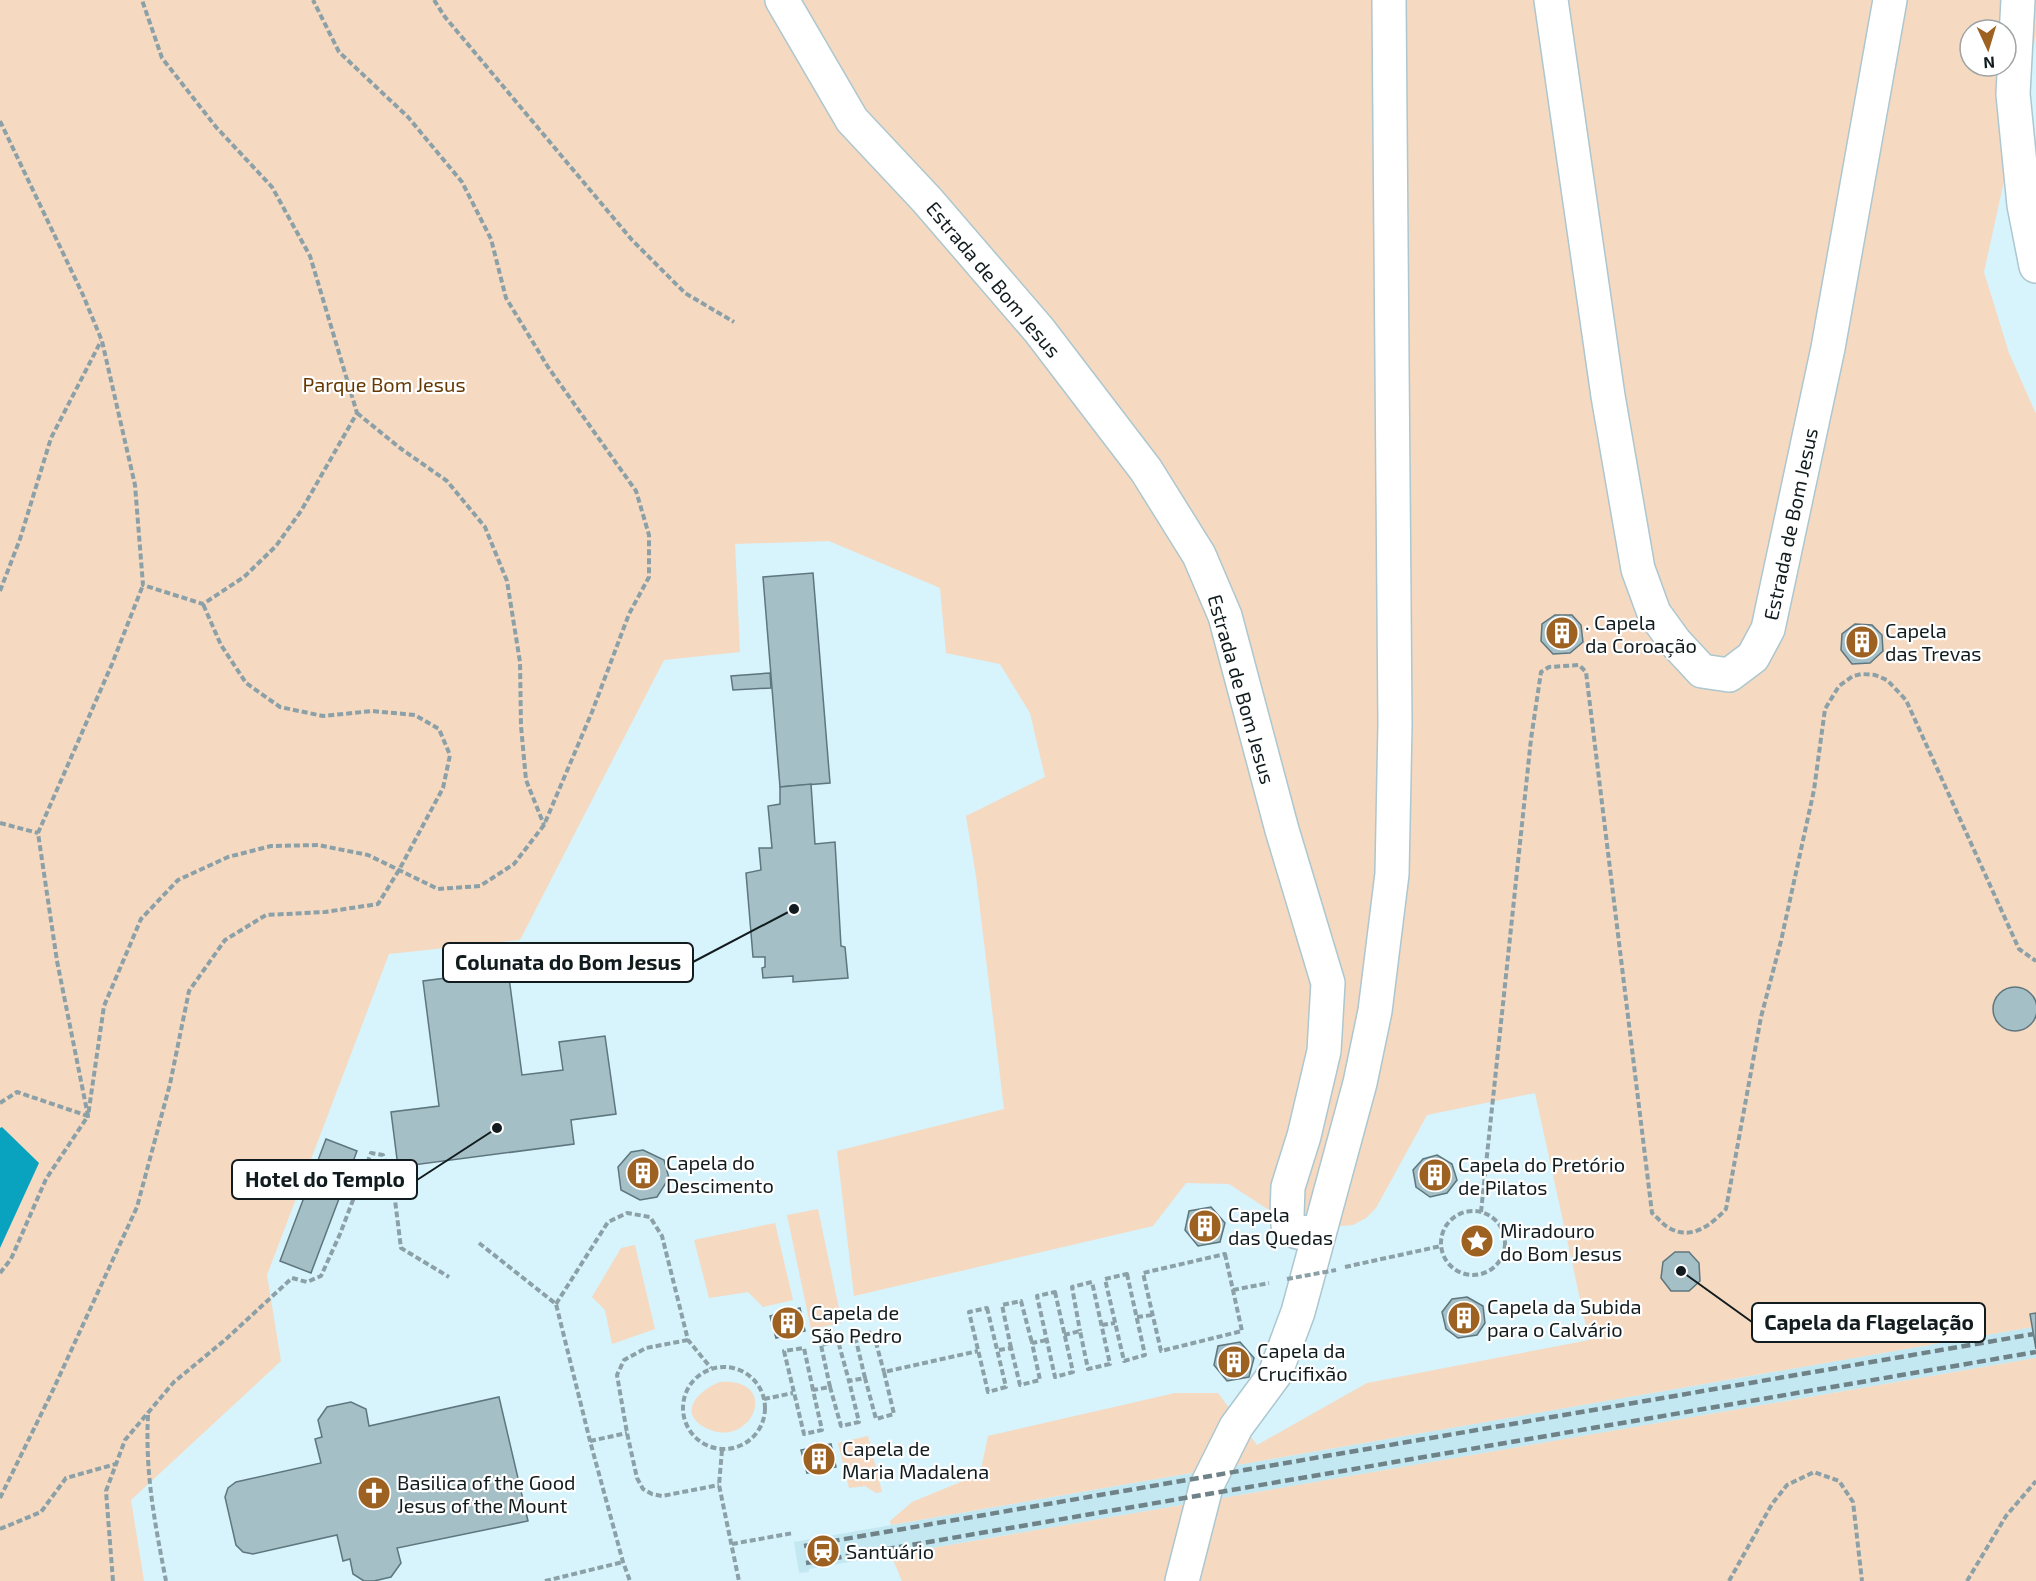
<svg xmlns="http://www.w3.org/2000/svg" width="2036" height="1581" font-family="'Exo 2',sans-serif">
<rect width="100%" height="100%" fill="#d7f3fb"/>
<path fill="#c3e8f2" d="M2033,1327L2036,1358L809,1569V1572L799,1573L794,1542Z"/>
<g fill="#f5d9c1" fill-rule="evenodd">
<path d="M0,0H2036V35L1984,272L2009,353L2036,414V1313L2033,1327L891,1525L890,1521L912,1502L980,1474L988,1436L1175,1393H1218L1257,1445L1367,1383L1589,1340L1535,1093L1427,1115L1376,1208L1366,1218L1353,1225L1339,1226L1281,1218L1229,1184L1186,1183L1153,1226L854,1296L837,1151L1004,1109L976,876L966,816L1045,777L1030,713L1000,664L946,653L940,588L829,541L735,544L740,652L664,660L520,940L389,954L267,1275L281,1361L131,1500L144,1581H0ZM1970,30H2006V66H1970Z"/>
<path d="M818,1209L842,1323L811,1329L787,1215Z"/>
<path d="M775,1223L793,1300L763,1307L748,1292L709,1298L694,1240Z"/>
<path d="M635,1245L655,1329L612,1344L605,1310L592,1297L621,1248Z"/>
<path d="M2036,1358V1581H902L891,1555Z"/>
<path d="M720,1382C783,1378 751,1451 706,1428C676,1413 699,1390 720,1382Z"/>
<path d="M868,1436L882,1492L876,1493L865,1486L849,1488L838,1443Z"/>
</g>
<path fill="#09a3bf" d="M2,1127L39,1163L0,1248V1128Z"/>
<g fill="#a5bfc7" stroke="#5e767d" stroke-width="1.5">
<path d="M813,573L830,783L780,787L763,577Z"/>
<path d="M1555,615H1572L1581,625L1583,642L1570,653L1553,654L1541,641L1542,624Z"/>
<path d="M1855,624L1872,625L1882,635L1883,651L1870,663L1852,664L1841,650L1842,634Z"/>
<path d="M770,673L771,688L733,690L731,676Z"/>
<path d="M811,784L815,844L835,842L841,946L845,947L848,978L793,982V976L763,978L762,968L765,967V957H753L746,873L761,870L759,848H772L768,806L780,804V787Z"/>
<path d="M508,970L522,1075L563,1070L559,1042L605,1036L616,1114L571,1120L574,1144L398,1167L391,1112L439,1106L423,981Z"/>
<circle cx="2015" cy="1009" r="22"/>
<path d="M326,1139L357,1151L311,1273L280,1261Z"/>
<path d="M643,1150L664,1160L669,1178L657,1197L640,1200L621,1190L618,1167L631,1152Z"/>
<path d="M1437,1155L1452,1164L1457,1180L1447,1193L1430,1197L1416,1187L1413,1170L1423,1159Z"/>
<path d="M1211,1207L1225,1223L1220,1242L1198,1246L1185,1230L1189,1211Z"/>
<path d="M1675,1252H1689L1699,1263L1700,1281L1689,1291H1671L1661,1278L1663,1262Z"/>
<path d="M1467,1297L1483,1306L1485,1323L1477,1335L1458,1338L1446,1329L1442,1312L1452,1299Z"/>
<path d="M800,1308L805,1331L776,1338L770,1316Z"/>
<path d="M2036,1313V1349L2030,1314Z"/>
<path d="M1240,1342L1254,1358L1249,1377L1227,1381L1214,1365L1218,1346Z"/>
<path d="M499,1397L528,1521L397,1548L401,1563L391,1577L374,1581H364L353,1574L350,1559L343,1561L337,1535L253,1554L243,1552L236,1545L225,1497L228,1488L236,1482L321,1463L315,1439L322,1437L318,1420L327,1407L351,1402L366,1409L369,1426Z"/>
<path d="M831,1444L836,1467L807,1473L801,1450Z"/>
</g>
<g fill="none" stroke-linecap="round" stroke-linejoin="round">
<defs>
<path id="street" d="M782,0L852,120L927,200L1039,330L1146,470L1199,555L1225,616L1282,830L1328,983L1324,1051L1304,1136L1288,1187L1287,1215L1288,1225L1297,1232L1319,1233"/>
<g id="secondary">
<path d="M1551,0L1608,396L1638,569L1654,613L1675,642L1702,671L1729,675L1753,657L1768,629L1828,348L1890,0"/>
<path d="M2018,0L2013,94L2024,205L2036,266"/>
<path d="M1182,1581L1206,1487L1236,1427L1275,1374L1298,1312L1360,1083L1375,1011L1392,874L1395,724L1389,0"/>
</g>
</defs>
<use href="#street" stroke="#acc7cf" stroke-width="36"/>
<use href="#secondary" stroke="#acc7cf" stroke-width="36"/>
<g stroke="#8ca1a7" stroke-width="4" stroke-dasharray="6 3" stroke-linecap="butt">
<path d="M434,0L445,17L632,240L685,293L734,322"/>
<path d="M0,121L83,295L102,341L135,485L143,585L203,604L244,577L276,546L301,511L357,413L310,256L272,187L216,127L162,58L142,0"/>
<path d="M357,413L400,448L447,481L485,527L507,581L520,662L521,726L526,780L544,825"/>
<path d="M0,591L20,539L51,438L101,341"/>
<path d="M0,823L38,833"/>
<path d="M0,1103L17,1092L88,1116L104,1006L141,919L178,880L228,857L271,846L318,845L368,855L438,889L480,886L514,864L544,825L592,712L629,614L649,577V535L636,491L548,367L506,298L491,239L462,182L408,117L339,52L313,0"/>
<circle cx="1473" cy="1243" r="32"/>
<path d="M1481,1212L1531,739L1541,672L1549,667L1579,665L1586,672L1652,1213C1658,1218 1664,1226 1671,1229C1693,1240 1712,1224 1726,1209L1761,1017L1781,941L1814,790L1825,709L1839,686L1853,676L1862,674L1875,675L1887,680L1906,700L2019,949L2036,961"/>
<path d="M479,1243L556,1304L590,1441L623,1562L630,1581"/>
<path d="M1225,1254L1242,1331L1161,1351L1143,1273Z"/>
<path d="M1345,1267L1441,1246"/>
<path d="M0,1273L11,1259L46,1179L88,1116L57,961L38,833L112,664L143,585"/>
<path d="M1127,1274L1145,1355L1124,1361L1105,1279Z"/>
<path d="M1233,1290L1269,1283"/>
<path d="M1055,1292L1073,1372L1055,1377L1037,1296Z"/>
<path d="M556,1304L608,1222L627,1213L650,1217L662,1236L688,1340L711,1368"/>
<path d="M987,1308L1006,1387L988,1392L969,1312Z"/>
<path d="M1137,1317L1153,1315"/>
<path d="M1102,1325L1115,1323"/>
<path d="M1064,1335L1080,1331L1088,1369L1110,1364L1092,1282L1072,1287L1080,1331"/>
<path d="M688,1340L646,1348L624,1360L617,1375L627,1433L637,1478L643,1489L652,1494L662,1496L719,1485"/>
<path d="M1011,1348L1002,1305L1021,1301L1032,1343"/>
<path d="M999,1350L1011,1348L1020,1385L1040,1380L1032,1343L1047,1340"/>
<circle cx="724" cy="1408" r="41"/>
<path d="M865,1378L855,1336L873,1332L884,1372"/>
<path d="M830,1387L821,1345L838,1341L849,1381"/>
<path d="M813,1390L804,1348L784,1351L804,1434L822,1430L813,1390L830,1387L841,1426L859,1422L849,1381L865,1378L876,1419L894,1414L884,1372L978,1351"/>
<path d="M764,1399L793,1393"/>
<path d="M148,1415C145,1474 155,1524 166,1581"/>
<path d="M590,1441L627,1433"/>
<path d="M722,1450L719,1485L739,1581"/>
<path d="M0,1498L53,1390L137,1207L170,1084L189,991L225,940L266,915L325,912L378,904L399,870L443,788L450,755L439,729L415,715L372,711L323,716L280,707L246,683L221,645L203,604"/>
<path d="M0,1529L41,1512L66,1478L116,1464"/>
<path d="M732,1544L793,1533"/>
<path d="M113,1581L106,1491L125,1440L174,1382L225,1340L292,1278L307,1282L321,1276L340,1234L371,1153L383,1155L393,1184L401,1248L449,1277"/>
<path d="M545,1581L623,1562"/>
<path d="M1729,1581L1772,1504L1787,1485L1814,1472L1839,1481L1853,1502L1862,1581"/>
<path d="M1967,1581L2006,1516L2036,1481"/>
</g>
<use href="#street" stroke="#fff" stroke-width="33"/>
<use href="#secondary" stroke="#fff" stroke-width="33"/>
<g stroke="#6f8287" stroke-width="4.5" stroke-dasharray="9 4.5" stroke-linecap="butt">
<path d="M804,1546L2034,1334"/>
<path d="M806,1563L2036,1352"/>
</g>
<path stroke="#8ca1a7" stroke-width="4" stroke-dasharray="6 3" stroke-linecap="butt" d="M1287,1279L1336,1270"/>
</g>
<defs>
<symbol id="building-disc" viewBox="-11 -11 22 22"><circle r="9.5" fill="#9d6122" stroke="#fff"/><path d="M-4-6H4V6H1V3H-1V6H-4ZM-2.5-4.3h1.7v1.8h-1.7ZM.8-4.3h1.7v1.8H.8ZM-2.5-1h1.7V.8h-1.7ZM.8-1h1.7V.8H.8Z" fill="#fff"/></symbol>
<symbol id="sight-disc" viewBox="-11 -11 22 22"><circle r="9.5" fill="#9d6122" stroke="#fff"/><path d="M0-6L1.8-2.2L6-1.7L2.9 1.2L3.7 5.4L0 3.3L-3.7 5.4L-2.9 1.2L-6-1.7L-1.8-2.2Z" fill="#fff"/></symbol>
<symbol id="church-disc" viewBox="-11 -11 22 22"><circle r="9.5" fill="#9d6122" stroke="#fff"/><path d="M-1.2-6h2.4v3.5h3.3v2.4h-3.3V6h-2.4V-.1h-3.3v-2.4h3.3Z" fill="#fff"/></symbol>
<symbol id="station-disc" viewBox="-11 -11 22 22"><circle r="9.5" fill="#9d6122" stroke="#fff"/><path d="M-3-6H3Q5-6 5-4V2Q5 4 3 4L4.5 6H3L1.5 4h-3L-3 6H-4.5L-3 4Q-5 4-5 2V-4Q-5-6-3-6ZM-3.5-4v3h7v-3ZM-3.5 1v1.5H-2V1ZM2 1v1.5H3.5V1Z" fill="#fff"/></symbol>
</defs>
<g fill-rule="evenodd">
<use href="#building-disc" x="1543" y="614" width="38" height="38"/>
<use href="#building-disc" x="1843" y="623" width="38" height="38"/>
<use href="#building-disc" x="624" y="1154" width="38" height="38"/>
<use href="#building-disc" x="1416" y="1156" width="38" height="38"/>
<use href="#building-disc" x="1186" y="1207" width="38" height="38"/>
<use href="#sight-disc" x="1458" y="1222" width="38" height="38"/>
<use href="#building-disc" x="1445" y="1299" width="38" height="38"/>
<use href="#building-disc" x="769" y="1304" width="38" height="38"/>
<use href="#building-disc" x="1215" y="1343" width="38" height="38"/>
<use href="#building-disc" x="800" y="1440" width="38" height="38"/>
<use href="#church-disc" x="355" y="1474" width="38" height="38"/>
<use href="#station-disc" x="804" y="1532" width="38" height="38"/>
</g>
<g text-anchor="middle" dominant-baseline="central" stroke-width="4.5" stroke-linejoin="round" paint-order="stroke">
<g font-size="20" fill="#121c1f" stroke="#fff">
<text transform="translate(994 279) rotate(50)">Estrada de Bom Jesus</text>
<text transform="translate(1790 524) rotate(-78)">Estrada de Bom Jesus</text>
<text transform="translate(1242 689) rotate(74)">Estrada de Bom Jesus</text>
</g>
<g font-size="20" fill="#663903" stroke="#fff">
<text x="384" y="384">Parque Bom Jesus</text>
</g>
<g font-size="20" fill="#121c1f" stroke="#fff" text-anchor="start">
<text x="1585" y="622">. Capela<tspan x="1585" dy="23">da Coroação</tspan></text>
<text x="1885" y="630">Capela<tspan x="1885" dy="23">das Trevas</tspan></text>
<text x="666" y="1162">Capela do<tspan x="666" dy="23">Descimento</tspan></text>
<text x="1458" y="1164">Capela do Pretório<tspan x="1458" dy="23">de Pilatos</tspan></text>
<text x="1228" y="1214">Capela<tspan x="1228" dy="23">das Quedas</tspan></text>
<text x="1500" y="1230">Miradouro<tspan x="1500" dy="23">do Bom Jesus</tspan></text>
<text x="1487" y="1306">Capela da Subida<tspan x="1487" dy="23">para o Calvário</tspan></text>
<text x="811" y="1312">Capela de<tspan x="811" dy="23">São Pedro</tspan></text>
<text x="1257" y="1350">Capela da<tspan x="1257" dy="23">Crucifixão</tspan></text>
<text x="842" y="1448">Capela de<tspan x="842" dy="23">Maria Madalena</tspan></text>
<text x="397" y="1482">Basilica of the Good<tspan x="397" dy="23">Jesus of the Mount</tspan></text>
<text x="846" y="1551">Santuário</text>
</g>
</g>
<path fill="none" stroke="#121c1f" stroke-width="2" d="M794 909L693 962M497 1128L417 1180M1681 1271L1752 1322"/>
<g fill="#121c1f" stroke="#fff" stroke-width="2">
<circle cx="794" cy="909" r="6"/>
<circle cx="497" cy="1128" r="6"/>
<circle cx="1681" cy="1271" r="6"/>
</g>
<g fill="#fff" stroke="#121c1f" stroke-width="2">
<rect x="443" y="943" width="250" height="39" rx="6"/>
<rect x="232" y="1160" width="185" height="39" rx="6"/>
<rect x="1752" y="1303" width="233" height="39" rx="6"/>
</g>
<g font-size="21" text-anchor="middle" font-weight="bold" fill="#121c1f">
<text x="568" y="970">Colunata do Bom Jesus</text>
<text x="325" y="1187">Hotel do Templo</text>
<text x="1869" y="1330">Capela da Flagelação</text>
</g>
<g transform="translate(1988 48) rotate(176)"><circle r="28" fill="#ffffff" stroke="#a0a4a5" stroke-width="1.5"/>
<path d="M0-4.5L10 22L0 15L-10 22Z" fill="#9d6122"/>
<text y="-9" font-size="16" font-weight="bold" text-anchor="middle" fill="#121c1f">N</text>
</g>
</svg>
